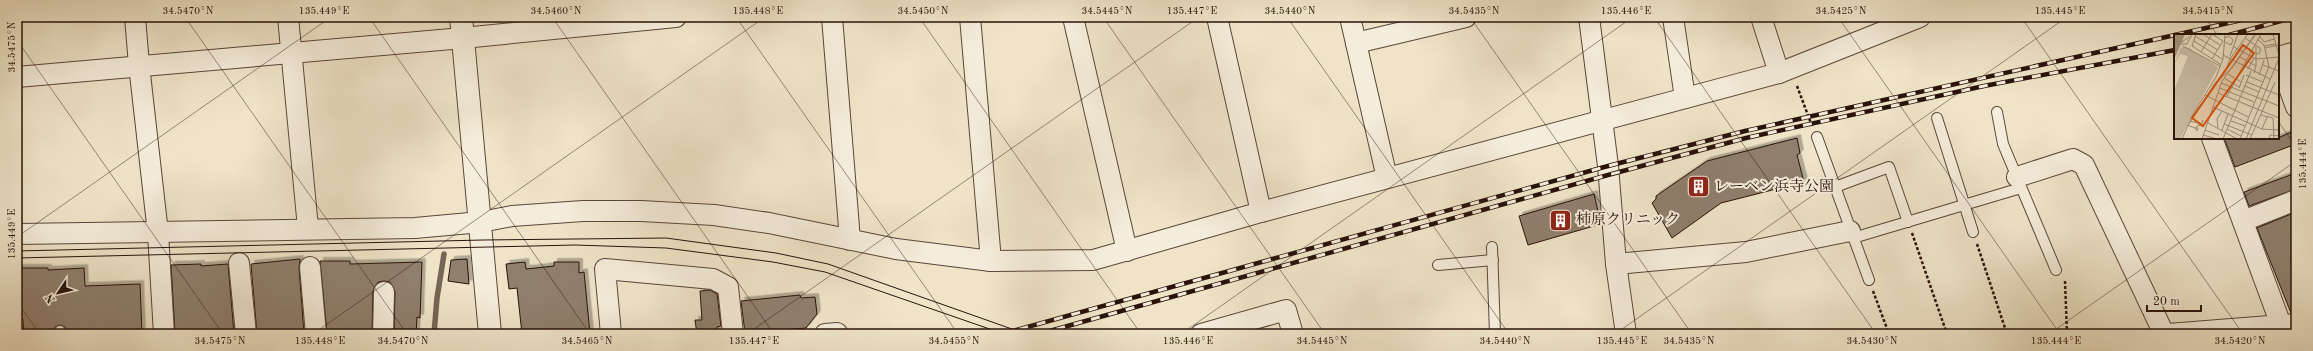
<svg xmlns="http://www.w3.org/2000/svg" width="2313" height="351" font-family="'Old Standard TT','Noto Serif JP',serif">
<defs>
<filter id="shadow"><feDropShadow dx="3.5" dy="-3.5" stdDeviation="0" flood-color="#0004"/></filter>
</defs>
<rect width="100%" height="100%" fill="#efe4c8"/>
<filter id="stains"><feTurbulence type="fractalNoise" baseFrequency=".005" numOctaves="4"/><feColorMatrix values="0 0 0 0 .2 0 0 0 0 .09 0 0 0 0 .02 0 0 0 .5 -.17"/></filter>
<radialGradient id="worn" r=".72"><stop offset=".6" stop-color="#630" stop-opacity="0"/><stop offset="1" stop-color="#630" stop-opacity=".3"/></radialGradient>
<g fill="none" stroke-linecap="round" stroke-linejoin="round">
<path stroke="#776555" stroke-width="5.5" d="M434,334L437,298L444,254"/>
</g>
<g fill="#8f7f6d" stroke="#28120a" filter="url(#shadow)">
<path d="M2296,130V144L2235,167L2224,138H2278Z"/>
<path d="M1797,138L1800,153L1797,155L1804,182L1721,203L1672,238L1652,203L1656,199V196L1707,161Z"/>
<path d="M2296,173V189L2249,206L2244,192Z"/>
<path d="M1594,194L1601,224L1528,245L1519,216Z"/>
<path d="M2296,212V313H2291L2257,228Z"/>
<path d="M300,259L299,268L304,334H257L251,264Z"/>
<path d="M467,259L469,284L448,281L451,260Z"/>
<path d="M320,261H350V264L422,262L420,318L417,317L416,334H394L395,292L390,282L384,281L378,282L373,291L372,334H327Z"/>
<path d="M525,262L526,269L554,266V262H579V273L584,272L590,334H522L517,288L509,289L506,264Z"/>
<path d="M201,264V266L228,264L234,334H175L171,265Z"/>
<path d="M17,268H48V270L84,268L85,286L140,284L142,334H66L65,327L60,325L55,327L54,334H24L23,319H17Z"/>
<path d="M710,290L717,294L721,326L717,327V331L711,332V334H697L695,320H702L700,291Z"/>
<path d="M800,295L801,298L815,297L817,314L806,328L745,333L741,301Z"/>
</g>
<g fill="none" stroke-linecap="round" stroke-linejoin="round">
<defs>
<g id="service">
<path d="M1997,112L2003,144L2056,270"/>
<path d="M1937,118L1973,232"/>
<path d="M1817,137L1869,280"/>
<path d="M1835,187L1889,167L1908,222"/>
<path d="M1853,238L2021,188"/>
<path d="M1492,247L1495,334"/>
<path d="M1438,265L1493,260"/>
<path d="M60,331V334"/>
</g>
<g id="minor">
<path d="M135,17L139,65L158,233L164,334"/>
<path d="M288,17L308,228"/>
<path d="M832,17L850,240"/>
<path d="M970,17L991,261"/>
<path d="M1073,17L1127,251"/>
<path d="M1217,17L1261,212"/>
<path d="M1350,17L1387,178"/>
<path d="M1589,17L1608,166L1616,264L1626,334"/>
<path d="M1673,17L1685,98"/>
<path d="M1761,17L1779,73"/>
<path d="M1356,43L1466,17"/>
<path d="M2278,57L2296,107"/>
<path d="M2278,57L2296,52"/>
<path d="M17,77L463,38L676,17"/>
<path d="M2212,138L2281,325"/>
<path d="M2017,177L2073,159L2084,165L2164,334"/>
<path d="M2243,221L2296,200"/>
<path d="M17,234L415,228L481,222L512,216L583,211H641L714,215L769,223L896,249L991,261L1093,260L1261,212L1779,73L1920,17"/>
<path d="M239,263L246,334"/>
<path d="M1616,264L1746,252L1850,231"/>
<path d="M310,267L316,334"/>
<path d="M383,334L384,292"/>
<path d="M611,334L605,269L713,279L728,287L733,334"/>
<path d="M825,334L837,333"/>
<path d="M1201,334L1286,310L1293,334"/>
<path d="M2168,334L2296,324"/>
</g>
<path id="tertiary" d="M461,17L490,334"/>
</defs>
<use href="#service" stroke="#5a463a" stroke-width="12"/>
<use href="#minor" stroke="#5a463a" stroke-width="22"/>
<use href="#tertiary" stroke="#5a463a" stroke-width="24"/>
<g stroke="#28120a" stroke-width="2.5" stroke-dasharray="3 2" stroke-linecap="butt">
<path d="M1797,86L1812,126"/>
<path d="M1912,233L1947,334"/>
<path d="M1977,244L2007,334"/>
<path d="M2065,281L2067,334"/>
<path d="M1873,291L1889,334"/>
</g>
<use href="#service" stroke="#f5eddb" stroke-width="10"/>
<use href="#minor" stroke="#f5eddb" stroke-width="20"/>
<use href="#tertiary" stroke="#f5eddb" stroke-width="22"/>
<g stroke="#28120a" stroke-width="1">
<path d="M17,251L483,240L666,238L776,253L828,264L1026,334"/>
<path d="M17,258L575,245L666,248L773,262L825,272L1004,334"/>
</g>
<defs>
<g id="rail">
<path d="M2175,35L2255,17"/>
<path d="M2229,35L2296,17"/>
<path d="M1002,334L1608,166L1745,131L2175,35"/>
<path d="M1039,334L1608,175L1746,138L1984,86L2175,50"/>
</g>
</defs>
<use href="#rail" stroke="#28120a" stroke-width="4.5"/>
<use href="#rail" stroke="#f5eddb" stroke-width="3" stroke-dasharray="9" stroke-linecap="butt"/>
</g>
<path fill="none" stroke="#28120a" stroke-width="1" stroke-opacity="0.45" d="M185,17L407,334M369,17L590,334M552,17L774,334M736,17L958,334M919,17L1141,334M1103,17L1325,334M1287,17L1509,334M1470,17L1692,334M1654,17L1876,334M1838,17L2060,334M2021,17L2243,334M2205,17L2217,35M17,40L223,334M2278,121L2296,147M17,237L331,17M17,302L40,334M313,334L765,17M747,334L1199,17M1181,334L1633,17M1615,334L2067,17M2049,334L2296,161"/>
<defs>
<symbol id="building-square" viewBox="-11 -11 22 22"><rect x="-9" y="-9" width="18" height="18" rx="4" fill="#8f2418" stroke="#f5eddb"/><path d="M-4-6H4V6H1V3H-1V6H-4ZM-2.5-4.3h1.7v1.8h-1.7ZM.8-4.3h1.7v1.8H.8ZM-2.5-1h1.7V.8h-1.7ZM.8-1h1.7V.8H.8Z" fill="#fff"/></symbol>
</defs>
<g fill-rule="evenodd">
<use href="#building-square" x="1686" y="174" width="25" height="25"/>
<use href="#building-square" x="1548" y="208" width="25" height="25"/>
</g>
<g text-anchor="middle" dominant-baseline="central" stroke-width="4" stroke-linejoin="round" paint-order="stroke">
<g font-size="15" fill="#28120a" stroke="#f5eddb" text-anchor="start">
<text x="1714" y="187">レーベン浜寺公園</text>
<text x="1576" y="220">柿原クリニック</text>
</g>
</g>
<g transform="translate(2174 34)">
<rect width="105" height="105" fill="#efe4c8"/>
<path d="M7,13L15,14L44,33L6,105H0V56L14,22L6,20L0,31Z" fill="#cdc0a8"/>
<path d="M0,0H11L0,26Z" fill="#ab9d87"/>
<path fill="none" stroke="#9f907c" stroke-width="1" d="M22,0L18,12L46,30M29,0L46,11M99,0L105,21M21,2L44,16M85,2L90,8L100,5M51,4L55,2L59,6L57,11L51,8M71,4L81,11M0,7L8,8L15,3M20,7L48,25M0,10H13L18,0M9,12L46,32M90,12L102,10M60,13L82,25L105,23M91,14L105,11M27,18L38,0L49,7M82,20L86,19V14L83,12M49,21L96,45M56,22L64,0M66,23L82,32M38,25L49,7M89,31L105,37M74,35L80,24M51,38L56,25L74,0M80,39L82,32V11M54,40L67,48M72,41L89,48M85,41L90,26M50,44L65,53M73,48L105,61M47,49L105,72M71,52L85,58M46,54L80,68M65,54L70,41M44,59L105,84M31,61L74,83M53,62L87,0M39,73L88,95L105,96M87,81L99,84L100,105M19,84L43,49M16,87L28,90M57,87L71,92M34,89L63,105M15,90L41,49L58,34L81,0M50,90L78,101M13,91L21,94L23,97L24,94H21M22,94L24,91L27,92L29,86M44,94L43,85L48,77M53,95L67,102M88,95L93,83M31,96L45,101M48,96L54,80M29,101L43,105M8,105L19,80L42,43L49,25L51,0M28,105L48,47L82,0M49,105L77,37M66,105L95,33L90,11L83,5M72,105L105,24M76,105L101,48M95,105L96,101L105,102"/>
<path fill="#de550c" fill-opacity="0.15" stroke="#de550c" stroke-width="2" d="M69,11L80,19L29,92L18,84Z"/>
<rect width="105" height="105" fill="none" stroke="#28120a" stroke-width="2"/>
</g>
<rect width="2313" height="351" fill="none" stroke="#efe4c8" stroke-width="44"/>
<g transform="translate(58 293) rotate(235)" stroke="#f5eddb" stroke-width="3" paint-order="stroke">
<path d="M0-3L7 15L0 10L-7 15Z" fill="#28120a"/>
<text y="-6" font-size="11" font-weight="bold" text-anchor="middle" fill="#28120a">N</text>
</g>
<path d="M2147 305v6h54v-6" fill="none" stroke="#28120a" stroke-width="2"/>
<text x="2153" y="305" font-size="12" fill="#28120a" stroke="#f5eddb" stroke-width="3" paint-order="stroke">20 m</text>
<rect x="22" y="22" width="2269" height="307" fill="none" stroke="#28120a" stroke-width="1.5"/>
<g font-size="10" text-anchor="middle" fill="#28120a">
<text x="188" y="14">34.5470°N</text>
<text x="324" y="14">135.449°E</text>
<text x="556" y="14">34.5460°N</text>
<text x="758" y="14">135.448°E</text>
<text x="923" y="14">34.5450°N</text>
<text x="1107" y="14">34.5445°N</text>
<text x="1192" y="14">135.447°E</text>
<text x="1290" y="14">34.5440°N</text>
<text x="1474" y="14">34.5435°N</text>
<text x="1626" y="14">135.446°E</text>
<text x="1841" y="14">34.5425°N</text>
<text x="2060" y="14">135.445°E</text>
<text x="2208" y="14">34.5415°N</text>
<text transform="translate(11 47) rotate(-90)" y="4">34.5475°N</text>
<text transform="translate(2302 164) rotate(-90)" y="4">135.444°E</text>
<text transform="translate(11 234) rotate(-90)" y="4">135.449°E</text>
<text x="220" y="344">34.5475°N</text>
<text x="320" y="344">135.448°E</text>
<text x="403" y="344">34.5470°N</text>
<text x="587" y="344">34.5465°N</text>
<text x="754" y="344">135.447°E</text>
<text x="954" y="344">34.5455°N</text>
<text x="1188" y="344">135.446°E</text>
<text x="1322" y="344">34.5445°N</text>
<text x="1505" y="344">34.5440°N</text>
<text x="1622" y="344">135.445°E</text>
<text x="1689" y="344">34.5435°N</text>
<text x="1872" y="344">34.5430°N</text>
<text x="2056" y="344">135.444°E</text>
<text x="2240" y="344">34.5420°N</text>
</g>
<rect width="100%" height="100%" filter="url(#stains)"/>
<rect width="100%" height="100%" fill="url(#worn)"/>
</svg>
